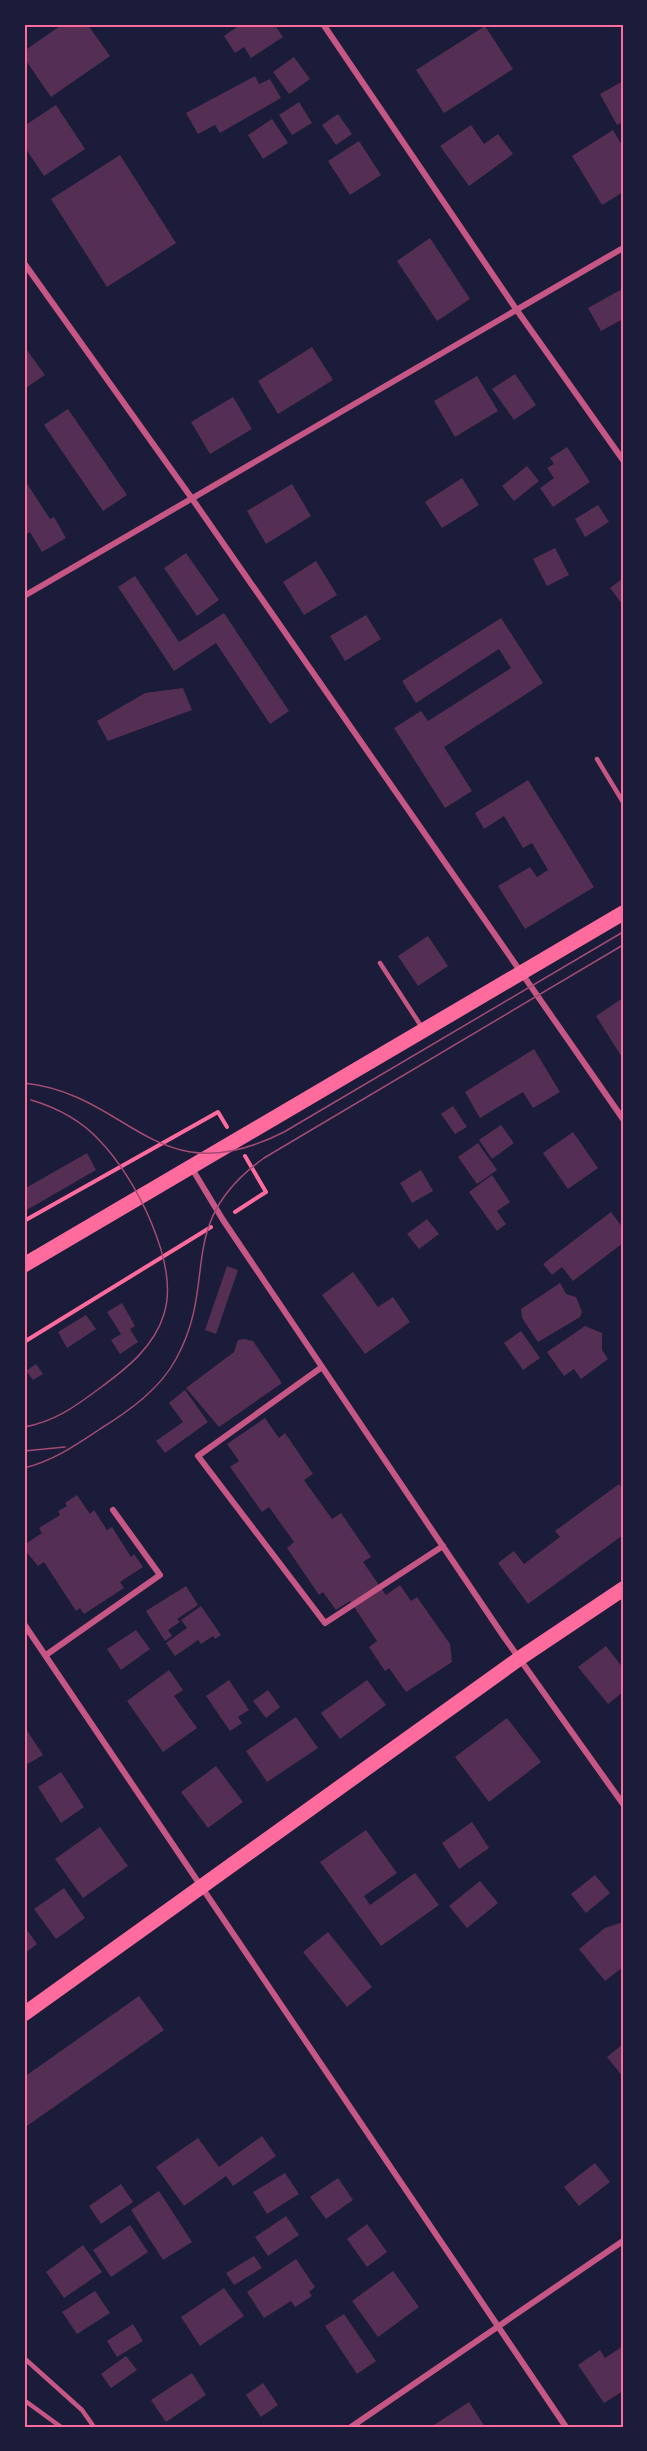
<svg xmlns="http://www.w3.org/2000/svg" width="647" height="2451" font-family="Roboto,sans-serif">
<rect width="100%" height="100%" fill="#1b1b3a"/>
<g fill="#542f53">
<path d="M63,24H87L110,56L51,97L24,58V51Z"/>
<path d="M241,24H274L283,37L251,58L244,47L235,53L224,36Z"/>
<path d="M485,26L513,69L444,113L416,70Z"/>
<path d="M294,57L310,79L289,94L273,72Z"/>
<path d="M255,76L259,84L270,79L281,98L220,133L215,125L198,134L186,113Z"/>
<path d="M623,81V122L617,125L600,94Z"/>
<path d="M299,102L312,123L292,135L279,115Z"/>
<path d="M56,105L85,149L44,176L24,146V126Z"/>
<path d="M338,114L352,134L336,145L322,125Z"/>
<path d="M272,119L288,143L263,159L248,135Z"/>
<path d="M471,125L484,144L498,134L513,154L469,186L440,146Z"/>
<path d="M613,130L623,147V192L602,205L572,156Z"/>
<path d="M359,141L381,175L350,195L328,161Z"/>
<path d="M120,155L176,243L107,287L51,199Z"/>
<path d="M430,238L470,299L437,321L397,261Z"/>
<path d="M622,289L623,319L601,331L588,308Z"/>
<path d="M24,346L45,375L24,389Z"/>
<path d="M312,347L333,380L278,414L258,381Z"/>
<path d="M515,374L536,405L514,420L492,389Z"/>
<path d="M477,376L498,411L455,437L434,401Z"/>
<path d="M233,397L252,429L210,454L191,422Z"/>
<path d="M68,409L127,495L103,511L44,425Z"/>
<path d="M567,447L590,482L553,507L540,488L554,478L547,468L554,464L550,458Z"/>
<path d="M527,466L539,481L514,501L502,486Z"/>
<path d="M462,478L479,505L442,528L425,502Z"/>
<path d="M24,479L50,519L54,517L66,538L42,552L30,532L24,536Z"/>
<path d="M292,484L311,516L266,544L247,511Z"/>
<path d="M598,505L609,522L585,537L575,519Z"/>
<path d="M555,548L569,575L547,586L533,559Z"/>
<path d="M186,553L219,600L197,616L164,568Z"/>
<path d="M316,561L337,595L304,615L283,582Z"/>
<path d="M135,576L179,642L224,613L289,711L270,724L216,643L174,671L118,587Z"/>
<path d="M623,578V605L610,588Z"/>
<path d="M366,615L381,639L345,661L330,636Z"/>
<path d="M501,618L543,683L444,747L472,791L445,808L394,728L421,711L428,721L511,668L499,649L416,703L402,681Z"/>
<path d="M183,688L192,710L108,741L97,721L145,693Z"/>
<path d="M528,780L594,887L525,929L498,886L530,867L537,877L548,870L532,843L523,848L504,816L484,829L475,813Z"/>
<path d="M428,936L448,966L418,986L398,956Z"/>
<path d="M623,998V1059L596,1016Z"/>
<path d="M534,1049L560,1092L533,1108L523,1092L480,1118L465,1092Z"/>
<path d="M453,1106L467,1127L455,1134L441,1114Z"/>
<path d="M501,1125L514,1143L492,1159L479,1140Z"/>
<path d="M573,1132L598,1168L568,1189L543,1153Z"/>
<path d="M478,1143L497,1170L477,1184L458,1157Z"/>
<path d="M87,1153L96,1170L25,1211L24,1189Z"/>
<path d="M421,1170L433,1191L412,1203L400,1183Z"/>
<path d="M492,1175L510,1202L497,1211L506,1224L497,1231L469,1192Z"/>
<path d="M611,1212L623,1228V1243L573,1281L562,1267L552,1275L543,1264Z"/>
<path d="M427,1219L439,1234L419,1249L407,1234Z"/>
<path d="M227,1266L238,1270L216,1334L205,1330Z"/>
<path d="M353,1272L378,1307L393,1297L410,1322L365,1354L322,1295Z"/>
<path d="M560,1283L566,1294L576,1297L582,1312L580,1317L538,1342L522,1318L521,1309Z"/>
<path d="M122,1303L135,1326L130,1329L138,1342L120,1354L111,1340L121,1334L107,1312Z"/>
<path d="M86,1315L96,1329L67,1348L58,1332Z"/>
<path d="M585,1326L602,1333V1350L608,1359L581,1379L574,1369L564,1376L547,1352Z"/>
<path d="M521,1331L540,1358L523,1370L504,1343Z"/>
<path d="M244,1339L253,1341L282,1383L219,1427L186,1388L234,1352L238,1340Z"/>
<path d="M36,1364L43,1374L33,1380L26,1371Z"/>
<path d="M185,1390L208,1422L165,1453L156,1441L183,1422L169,1403Z"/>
<path d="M265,1418L279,1438L285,1433L313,1474L304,1480L332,1519L341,1513L371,1557L363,1562L386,1595L400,1585L411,1601L417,1597L450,1644L452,1662L406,1692L389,1668L385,1671L369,1647L377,1641L350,1601L336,1610L323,1592L319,1595L287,1548L294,1542L269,1507L262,1512L230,1467L239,1461L227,1444Z"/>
<path d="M619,1484L623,1489V1535L528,1604L498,1563L514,1551L524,1564L560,1537L555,1531Z"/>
<path d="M77,1495L90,1514L94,1510L107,1530L112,1527L131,1557L134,1554L143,1567L120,1582L124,1588L84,1614L80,1608L76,1611L44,1562L38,1566L24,1549V1545L42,1533L39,1528L60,1515L58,1511L67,1506L65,1503Z"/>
<path d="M186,1586L198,1605L177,1619L180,1622L168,1630L172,1636L165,1641L146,1611Z"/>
<path d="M201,1606L221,1635L215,1639L213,1636L201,1644L198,1640L175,1656L166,1643L187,1628L181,1620Z"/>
<path d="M136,1630L150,1649L121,1670L107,1649Z"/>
<path d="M606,1646L623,1668V1692L608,1704L578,1667Z"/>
<path d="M169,1670L183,1690L174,1696L197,1728L163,1752L127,1701Z"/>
<path d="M229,1680L249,1710L238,1717L242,1723L230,1731L206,1696Z"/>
<path d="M367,1680L386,1705L340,1739L321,1713Z"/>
<path d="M268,1690L280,1707L266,1718L253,1701Z"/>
<path d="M296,1717L318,1748L267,1782L246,1751Z"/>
<path d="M507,1718L541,1762L489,1802L455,1757Z"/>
<path d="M26,1729L43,1755L24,1766V1730Z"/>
<path d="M216,1766L243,1802L208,1828L181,1792Z"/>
<path d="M61,1772L84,1807L61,1823L38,1787Z"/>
<path d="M472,1822L489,1848L459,1869L442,1843Z"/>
<path d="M100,1827L128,1866L83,1898L55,1859Z"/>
<path d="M366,1830L397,1873L364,1896L370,1905L415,1873L439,1905L381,1946L320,1862Z"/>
<path d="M595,1875L610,1893L586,1913L571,1894Z"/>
<path d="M480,1881L498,1903L467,1928L449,1906Z"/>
<path d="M64,1888L85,1918L56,1939L34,1909Z"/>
<path d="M623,1922V1967L605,1981L579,1949L605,1928Z"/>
<path d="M24,1926L37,1944L24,1954Z"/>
<path d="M328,1932L372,1987L347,2007L303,1952Z"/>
<path d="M139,1996L164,2030L24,2128V2077Z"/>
<path d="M623,2044V2077L607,2057Z"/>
<path d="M262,2136L276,2156L233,2186L226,2176L184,2206L156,2167L198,2138L219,2167Z"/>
<path d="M595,2163L610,2182L579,2206L564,2187Z"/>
<path d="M285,2173L299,2194L267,2214L253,2192Z"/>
<path d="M338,2178L353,2200L326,2219L310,2197Z"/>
<path d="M121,2184L133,2202L101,2224L89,2206Z"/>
<path d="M159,2191L192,2242L163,2260L131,2210Z"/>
<path d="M286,2216L299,2235L268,2256L255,2237Z"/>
<path d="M367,2224L387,2252L367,2267L347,2239Z"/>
<path d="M130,2225L148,2252L111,2277L93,2250Z"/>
<path d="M83,2245L102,2272L64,2298L46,2272Z"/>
<path d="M254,2256L262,2268L234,2285L226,2273Z"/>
<path d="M296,2259L315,2287L309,2292L312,2296L295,2307L291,2301L264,2318L247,2292Z"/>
<path d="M393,2271L419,2307L378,2337L352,2301Z"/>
<path d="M224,2288L244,2316L200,2346L181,2317Z"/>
<path d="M95,2291L110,2313L77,2334L62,2312Z"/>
<path d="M344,2314L376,2361L357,2374L325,2326Z"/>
<path d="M133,2324L143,2341L117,2357L107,2341Z"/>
<path d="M623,2346V2391L604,2403L578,2365L600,2350L605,2358Z"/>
<path d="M126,2356L137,2370L111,2388L101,2374Z"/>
<path d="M192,2373L206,2395L166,2422L151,2400Z"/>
<path d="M263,2383L278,2405L261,2417L246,2395Z"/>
<path d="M469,2402L485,2427H431Z"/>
</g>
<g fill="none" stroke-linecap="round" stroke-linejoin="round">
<g stroke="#ff6b9d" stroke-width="4">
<path d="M235,1212L266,1192L245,1156"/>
<path d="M24,1221L218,1112L227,1127"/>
<path d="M24,1342L211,1227"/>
</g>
<g stroke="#c65784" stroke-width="4.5">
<path d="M597,759L623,802"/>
<path d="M380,963L423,1029"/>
<path d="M24,2358L82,2410L94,2427"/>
<path d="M24,2400L61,2427"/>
</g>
<g stroke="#c65784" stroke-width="6">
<path d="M323,24L516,309L623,460"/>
<path d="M24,263L193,500L623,1119"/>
<path d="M24,596L623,248"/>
<path d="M191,1167L223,1220L504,1637L623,1804"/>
<path d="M322,1367L198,1456L325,1623L443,1546"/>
<path d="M24,1624L566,2427"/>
<path d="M46,1655L160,1575L113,1510"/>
<path d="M351,2427L623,2241"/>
</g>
<g stroke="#ff6b9d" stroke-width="15">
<path d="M24,1265L623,913"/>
<path d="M24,2014L520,1658L623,1589"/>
</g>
<g stroke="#a44b75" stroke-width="1.5">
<path d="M24,1083C131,1094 156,1197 284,1132L623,932"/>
<path d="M24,1427C54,1422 76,1406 100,1388C127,1368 154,1347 164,1314C180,1264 135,1177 100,1141C81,1120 58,1108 31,1100"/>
<path d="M24,1451L65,1447"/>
<path d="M24,1468C53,1461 76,1445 100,1429C129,1411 160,1389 176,1359C220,1279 173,1224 264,1158L623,945"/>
</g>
</g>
<rect width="647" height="2451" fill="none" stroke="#1b1b3a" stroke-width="51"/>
<rect x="26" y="26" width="596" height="2400" fill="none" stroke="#ff6b9d" stroke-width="2"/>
</svg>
